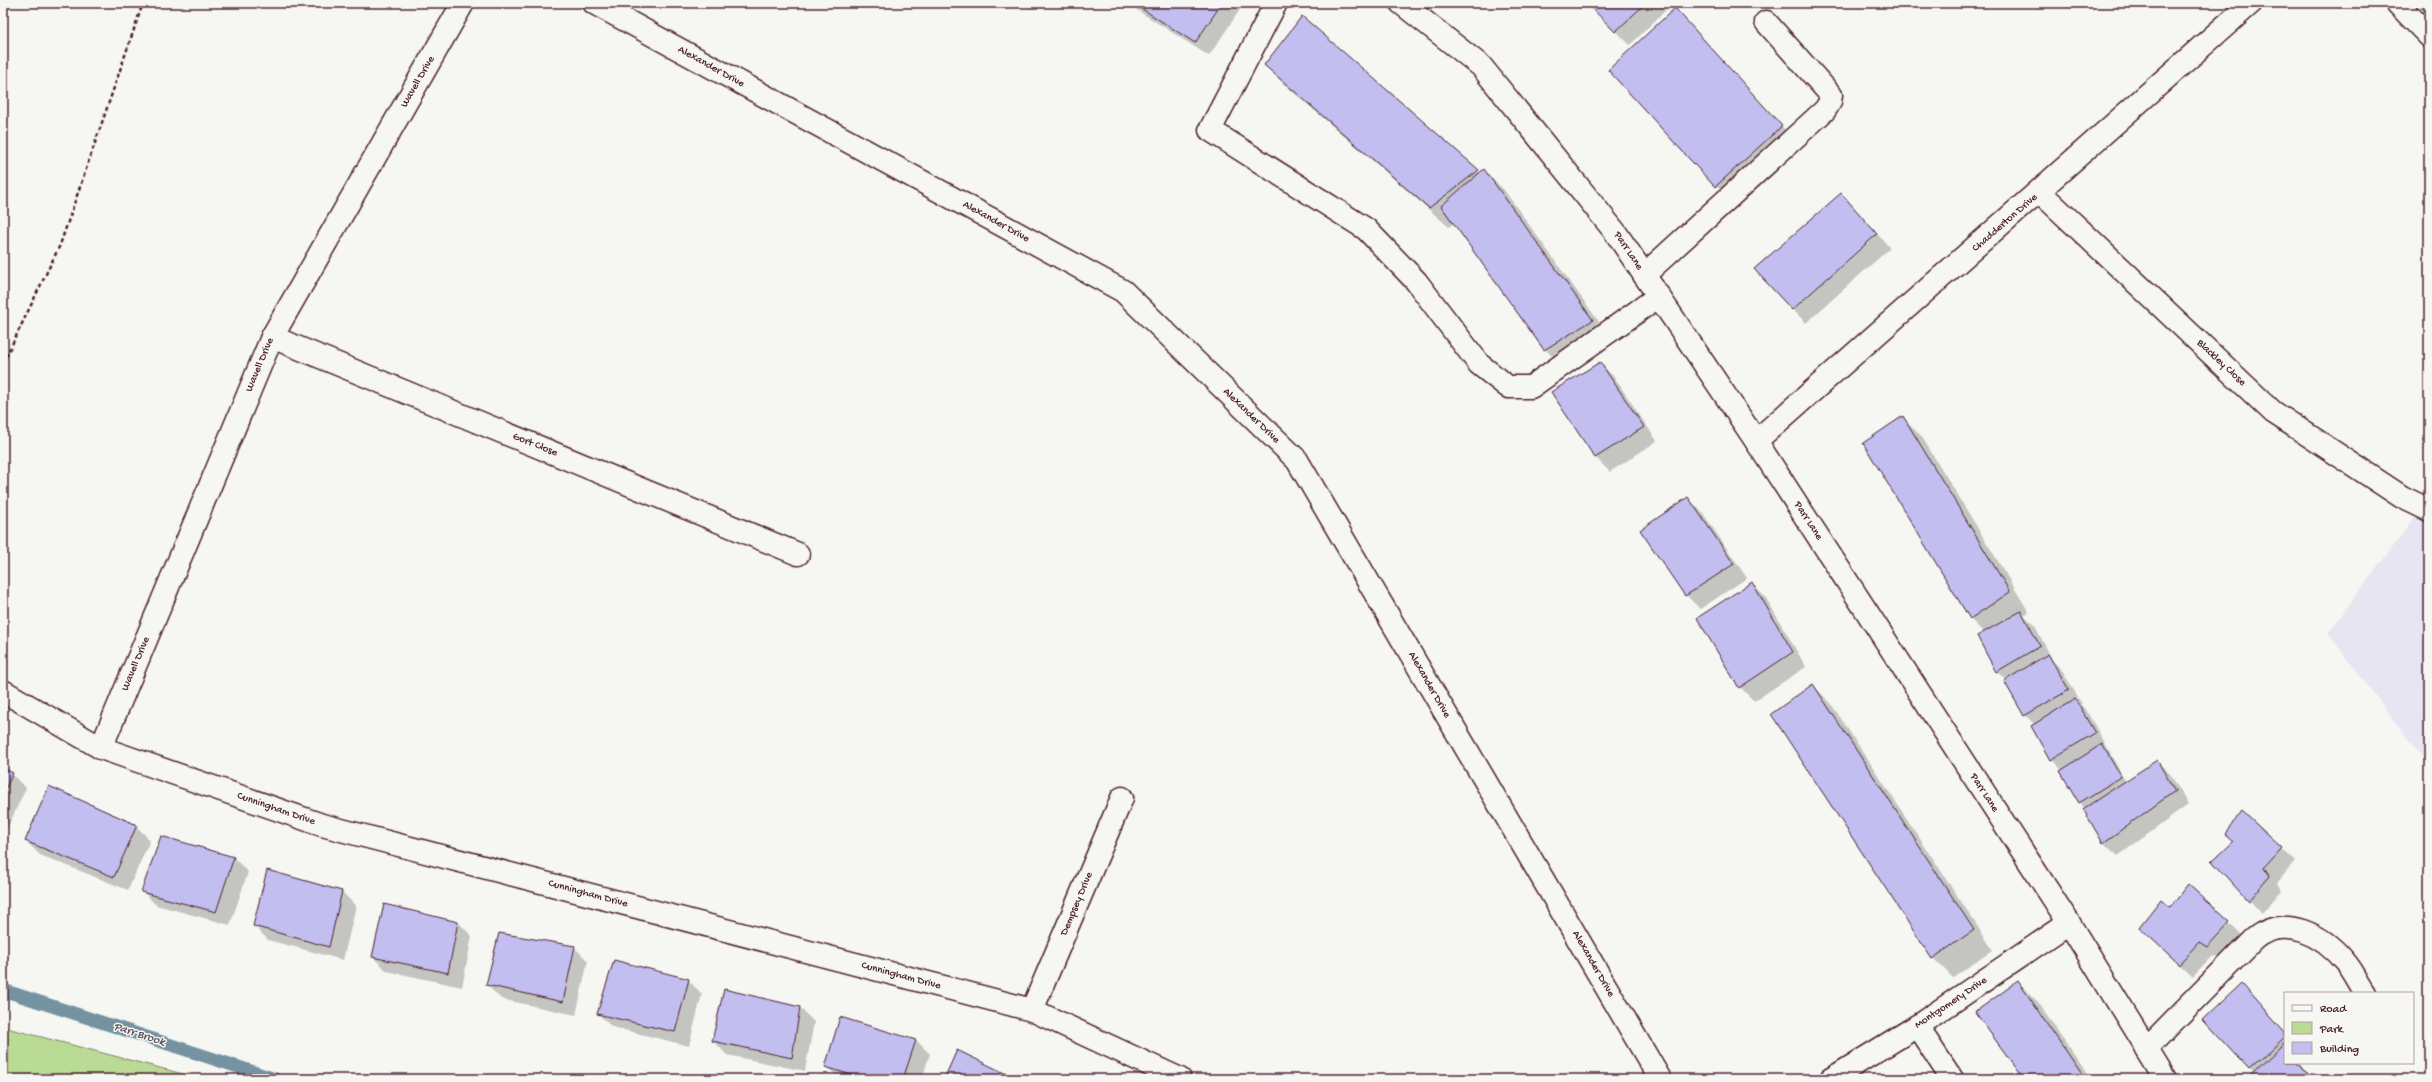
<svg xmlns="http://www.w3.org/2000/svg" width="2432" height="1082" font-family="'Gochi Hand',sans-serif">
<rect width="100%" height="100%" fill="#f6f6f2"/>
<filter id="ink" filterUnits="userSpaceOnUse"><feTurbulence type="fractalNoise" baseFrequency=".025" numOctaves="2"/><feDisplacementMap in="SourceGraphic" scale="8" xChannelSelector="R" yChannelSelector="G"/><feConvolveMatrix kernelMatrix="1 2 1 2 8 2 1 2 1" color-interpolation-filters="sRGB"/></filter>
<g filter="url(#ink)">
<path fill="#e6e5f1" d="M2429,499V766L2328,633Z"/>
<path fill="#badb95" stroke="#827d60" d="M3,1027L202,1079H3Z"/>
<g fill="#0003">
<path d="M1130,3H1236L1241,8L1209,56L1137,10Z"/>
<path d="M1588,3H1659L1666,10L1630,45Z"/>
<path d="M1675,10L1801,147L1736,206L1610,70Z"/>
<path d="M1302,17L1480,173L1484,170L1504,190L1612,340L1565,369L1545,349L1454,223L1449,227L1285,85L1265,65Z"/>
<path d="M1841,194L1890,248L1806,323L1792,309Z"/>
<path d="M1600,363L1614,377L1657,441L1610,472L1596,458L1552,393Z"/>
<path d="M1903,418L1922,437L2029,612L2024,615L2035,626L2053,661L2062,670L2082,704L2080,705L2089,715L2126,782L2157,761L2171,775L2188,805L2118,856L2104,843L2062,770L2051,759L2032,726L2035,725L2025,715L2006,680L1996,671L1984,633L1970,619L1864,443Z"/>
<path d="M1688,498L1702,512L1747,578L1700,609L1686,595Z"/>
<path d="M1752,584L1766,598L1806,667L1754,701L1740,687Z"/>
<path d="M1813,685L1832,705L1993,950L1953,978L1933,958Z"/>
<path d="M3,769L12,774L26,788L4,835Z"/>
<path d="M136,826L150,840L128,890L40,855L26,841Z"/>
<path d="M161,837L234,858L248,872L230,925L156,905L142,891Z"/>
<path d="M2281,849L2295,862L2277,883L2282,891L2262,914L2214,861Z"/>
<path d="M268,872L342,892L356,906L343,960L268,940L254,926Z"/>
<path d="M2170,908L2229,923L2243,937L2221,960L2213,956L2193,977L2154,940Z"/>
<path d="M458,922L472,936L462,987L387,971L373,957Z"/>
<path d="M574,947L588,961L576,1015L501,999L487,985Z"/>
<path d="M688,980L702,994L689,1046L612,1027L598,1014Z"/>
<path d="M2018,982L2038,1002L2091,1079H2025Z"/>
<path d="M2242,985L2285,1032V1063H2302L2314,1079L2247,1078L2253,1073L2205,1021Z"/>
<path d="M800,1008L814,1022L805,1071L727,1055L713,1041Z"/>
<path d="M916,1040L930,1054L922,1079H839L827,1066Z"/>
</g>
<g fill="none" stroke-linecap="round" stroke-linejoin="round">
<path stroke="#7492a0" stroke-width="13" d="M3,990L275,1079"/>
</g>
<g fill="#c2bef0" stroke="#4a1f2b">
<path d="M1133,3H1222L1195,43Z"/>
<path d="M1587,3H1646L1615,32Z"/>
<path d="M1675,8L1782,126L1715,187L1608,70Z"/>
<path d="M1302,16L1479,170L1429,208L1264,65Z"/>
<path d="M1484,169L1593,320L1544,350L1441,206Z"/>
<path d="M1841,193L1877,234L1792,310L1754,269Z"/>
<path d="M1600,362L1644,427L1595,458L1551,392Z"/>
<path d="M1903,416L2010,592L1970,619L1863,443Z"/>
<path d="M1688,497L1734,564L1685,596L1640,530Z"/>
<path d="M1752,582L1793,652L1739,688L1697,618Z"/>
<path d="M2021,611L2040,646L1996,672L1977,636Z"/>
<path d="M2048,654L2069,690L2024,716L2004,681Z"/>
<path d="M1813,684L1974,930L1932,959L1771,714Z"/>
<path d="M2075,699L2095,733L2050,760L2031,726Z"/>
<path d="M2102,744L2121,777L2079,803L2060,771Z"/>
<path d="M2157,760L2175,791L2103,843L2083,809Z"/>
<path d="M3,768L13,773L3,794Z"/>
<path d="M49,786L137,825L114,877L25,841Z"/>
<path d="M2242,811L2282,848L2264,868L2269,876L2248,901L2212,861L2233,841L2225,834Z"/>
<path d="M161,836L234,857L216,912L141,892Z"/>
<path d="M267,870L342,891L329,947L253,926Z"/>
<path d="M2188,884L2230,922L2207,947L2199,942L2179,964L2139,927L2161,899L2170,907Z"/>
<path d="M384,904L458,922L448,973L372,957Z"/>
<path d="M499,933L575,946L563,1002L486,985Z"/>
<path d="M614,960L689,979L675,1032L597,1014Z"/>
<path d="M2018,981L2085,1079H2024L1975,1012Z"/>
<path d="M2242,983L2285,1032V1037L2249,1070L2203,1020Z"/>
<path d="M724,989L800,1007L792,1058L712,1041Z"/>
<path d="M840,1017L916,1040L903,1079H865L825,1067Z"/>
<path d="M2285,1042V1063H2300L2312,1079H2247Z"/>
<path d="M957,1050L1017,1079H944Z"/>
</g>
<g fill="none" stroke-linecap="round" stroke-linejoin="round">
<defs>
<g id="minor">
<path d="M594,3L1123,291L1297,460L1660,1079"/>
<path d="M1276,3L1210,130L1366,229L1416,281L1479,364L1508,387H1531L1659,296"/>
<path d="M1401,3L1481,66L1616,233L1756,441L2069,923L2165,1079"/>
<path d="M2397,3L2429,36"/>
<path d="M2040,192L2273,412L2402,497L2429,510"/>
<path d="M1644,275L1825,110L1830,102L1831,95L1766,22"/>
<path d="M272,337L798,554"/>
<path d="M1756,441L2251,3"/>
<path d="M3,691L101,748L322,825L1032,1010L1180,1079"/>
<path d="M101,748L272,337L463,3"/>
<path d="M1032,1010L1122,798"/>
<path d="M1917,1026L1952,1079"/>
<path d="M2146,1049L2254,939C2284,914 2323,935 2345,962C2353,971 2358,983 2365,993"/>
<path d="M1831,1079L1917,1026L2069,923"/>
</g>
</defs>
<use href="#minor" stroke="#4a1f2b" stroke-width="25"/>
<path stroke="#4a1f2b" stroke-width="2.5" stroke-dasharray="4 3" stroke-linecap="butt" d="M3,363L60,245L143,3"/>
<use href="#minor" stroke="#f6f6f2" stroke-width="22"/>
</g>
</g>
<g text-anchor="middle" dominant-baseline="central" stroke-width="3" stroke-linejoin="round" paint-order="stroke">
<g font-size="11" fill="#4a1f2b" stroke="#f6f6f2">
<text transform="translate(711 67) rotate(29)">Alexander Drive</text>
<text transform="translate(418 82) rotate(-60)">Wavell Drive</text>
<text transform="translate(996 222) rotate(29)">Alexander Drive</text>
<text transform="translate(2005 223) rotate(-41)">Chadderton Drive</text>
<text transform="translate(1628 251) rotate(56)">Parr Lane</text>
<text transform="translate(2221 363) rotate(43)">Blackley Close</text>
<text transform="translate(260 365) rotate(-67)">Wavell Drive</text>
<text transform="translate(1251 416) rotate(44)">Alexander Drive</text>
<text transform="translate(535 445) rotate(22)">Gort Close</text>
<text transform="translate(1808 521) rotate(57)">Parr Lane</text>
<text transform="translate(136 664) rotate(-67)">Wavell Drive</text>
<text transform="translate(1429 685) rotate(60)">Alexander Drive</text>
<text transform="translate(1984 793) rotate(57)">Parr Lane</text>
<text transform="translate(276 809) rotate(19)">Cunningham Drive</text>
<text transform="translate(588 894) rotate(15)">Cunningham Drive</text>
<text transform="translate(1077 904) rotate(-67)">Dempsey Drive</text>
<text transform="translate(1593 964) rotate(60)">Alexander Drive</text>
<text transform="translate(901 976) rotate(15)">Cunningham Drive</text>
<text transform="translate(1951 1003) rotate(-34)">Montgomery Drive</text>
</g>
<g font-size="12" font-style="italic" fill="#5c4f5c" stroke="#f6f6f2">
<text transform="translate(139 1035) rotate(18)">Parr Brook</text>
</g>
</g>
<rect width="2432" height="1082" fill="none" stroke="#f6f6f2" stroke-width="16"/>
<rect x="8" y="8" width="2416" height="1066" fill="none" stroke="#4a1f2b" stroke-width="1.5" filter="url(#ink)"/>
<rect x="2284" y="992" width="130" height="72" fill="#f6f6f2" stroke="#b1a0a2"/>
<rect x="2292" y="1005" width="20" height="6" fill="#f6f6f2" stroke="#b1a0a2"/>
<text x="2320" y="1012" font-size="12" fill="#4a1f2b">Road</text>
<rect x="2292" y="1022" width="20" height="12" fill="#badb95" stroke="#b1a0a2"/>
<text x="2320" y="1032" font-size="12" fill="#4a1f2b">Park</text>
<rect x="2292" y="1042" width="20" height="12" fill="#c2bef0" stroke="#b1a0a2"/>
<text x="2320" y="1052" font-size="12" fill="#4a1f2b">Building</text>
</svg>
